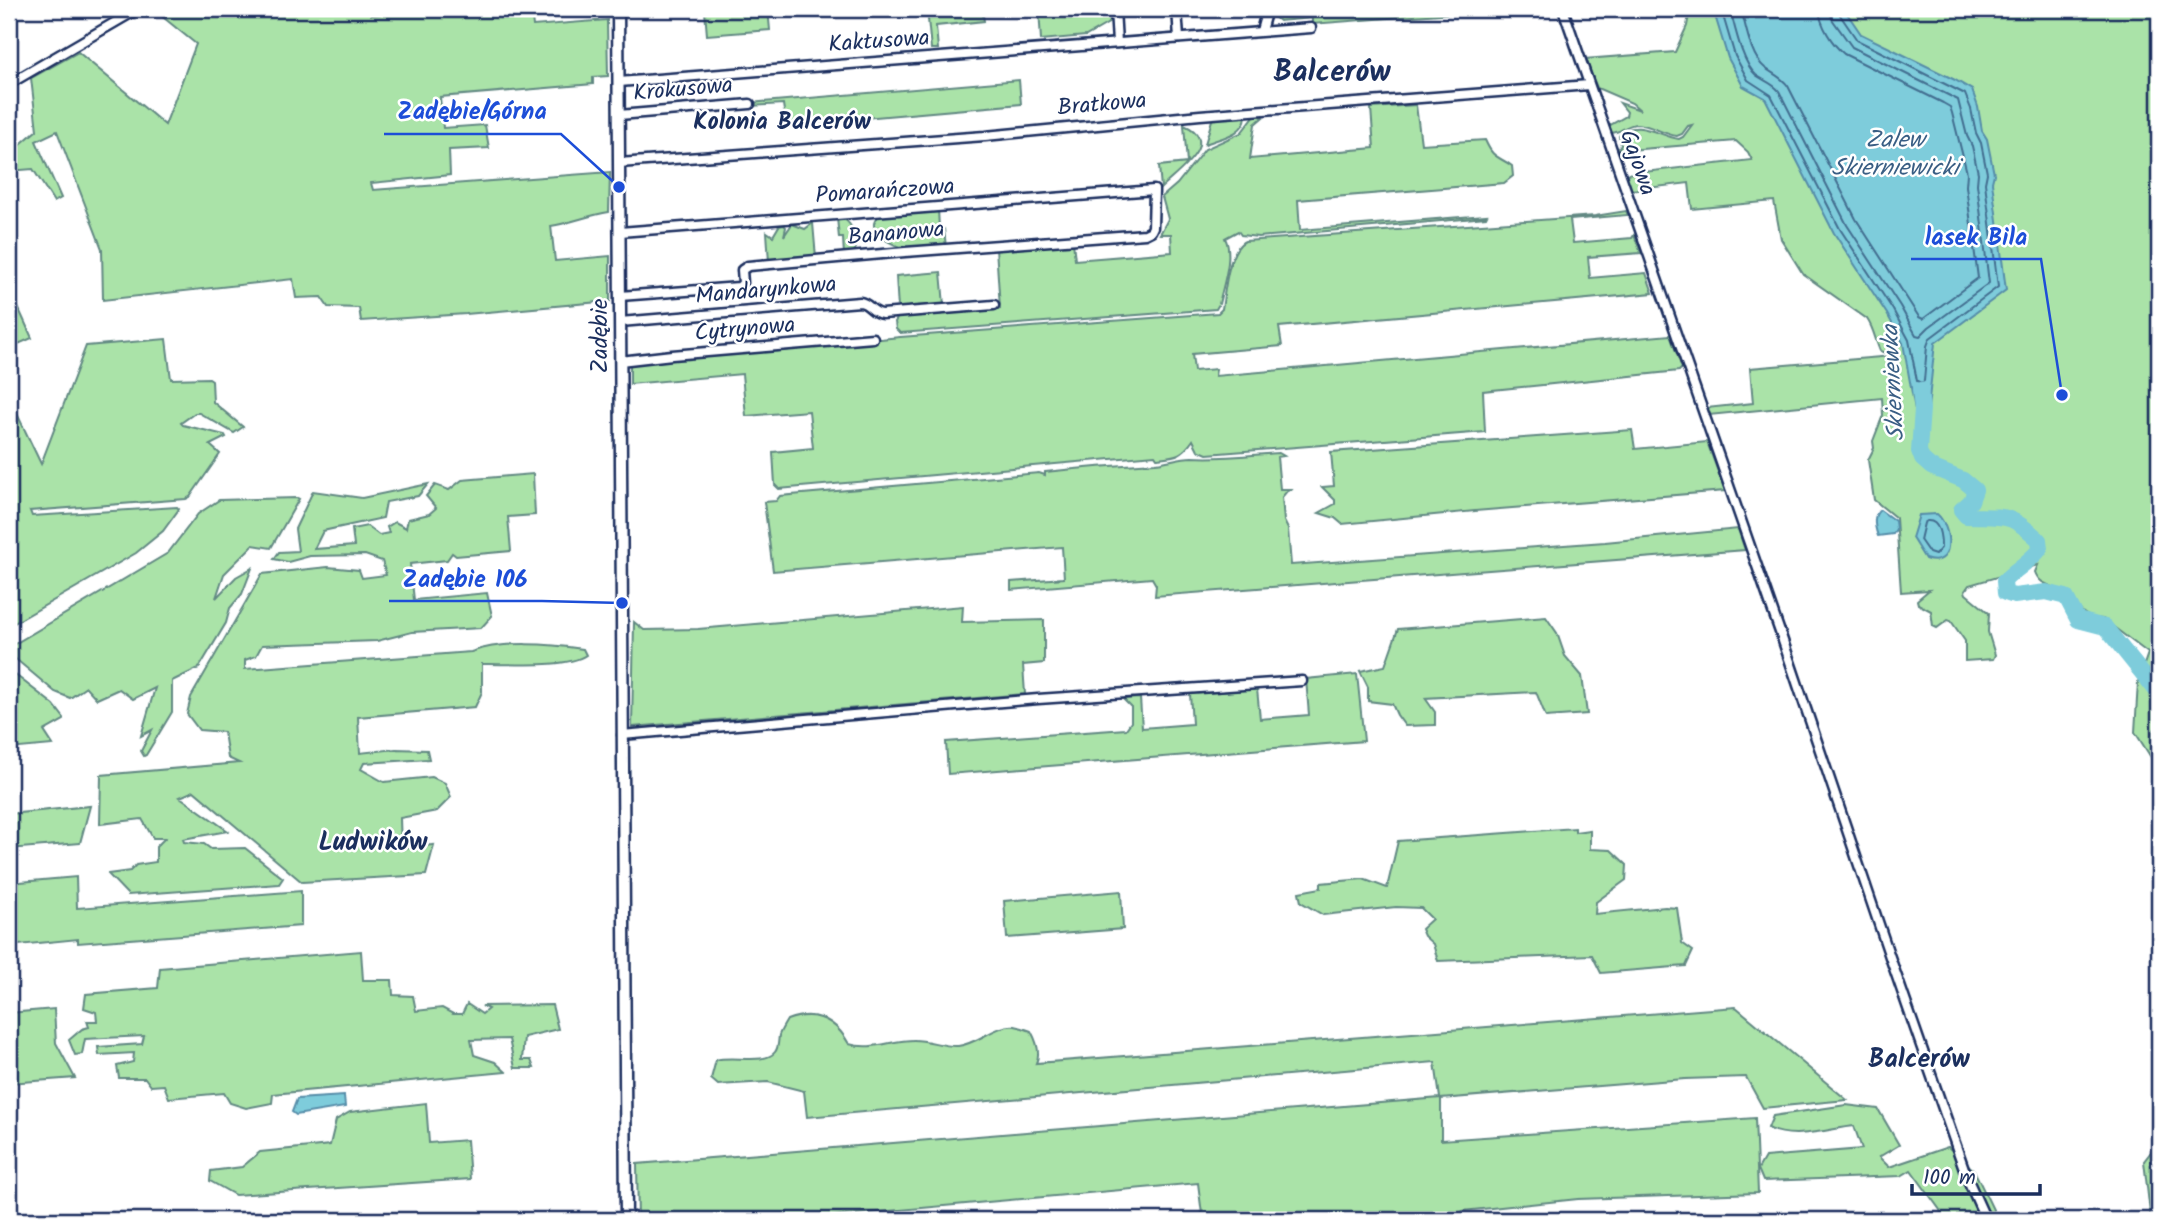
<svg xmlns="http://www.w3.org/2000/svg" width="2168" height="1229" font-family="Kalam,sans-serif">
<rect width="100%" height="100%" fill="#fff"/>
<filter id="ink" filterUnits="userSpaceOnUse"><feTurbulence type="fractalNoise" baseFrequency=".0143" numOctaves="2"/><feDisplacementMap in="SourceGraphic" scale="14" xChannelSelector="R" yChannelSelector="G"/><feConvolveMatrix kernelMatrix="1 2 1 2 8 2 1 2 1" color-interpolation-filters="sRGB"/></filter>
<g filter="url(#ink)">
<g fill="#aae3a8" stroke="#628983" stroke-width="2">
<path d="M153,9H370L371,15L444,9H531L533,26L607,20L608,76L593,77V84L440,97L443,128L485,125L489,148L449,150L450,175L371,183L373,190L610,172L609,212C589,215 571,223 551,226L555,261L610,256V301L466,314L361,321L359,308L328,307L321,297L296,298L293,279L103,300L102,249L57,131L36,141L61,198L54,202L33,169L9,171V154L37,130L31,78L78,52L165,125L196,44Z"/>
<path d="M737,9H768L770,30L707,35L705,11Z"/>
<path d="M927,9H982L984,21L936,26L938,49H931Z"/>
<path d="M1039,9H1111L1112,21L1086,36L1041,40Z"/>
<path d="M1272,9H1464L1465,12L1312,24V18L1279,21L1272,15Z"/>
<path d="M1690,9H2159V722L2152,733L2159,743V770L2135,732L2138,682L2148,653L2103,619C2076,618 2079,601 2062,591C2051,584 2040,586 2035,572L2038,565L1969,585L1965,591L1966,594L1989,613L1988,632L1995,655L1993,659L1965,661V641L1951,621L1948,620L1937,628L1933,626L1931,611L1918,604L1917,600L1929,590L1901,592L1896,518L1874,500L1868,460L1874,448L1873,441L1883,415L1882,398L1709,415L1706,408L1753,403L1750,368L1893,356L1880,351C1875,340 1874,329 1867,319L1803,274L1781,239L1774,201L1692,209L1689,183L1631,190L1625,174L1752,160L1748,152L1736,141L1617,151L1621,145L1619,136C1635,117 1659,136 1679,139L1683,137L1692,125L1688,126L1682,134L1677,136C1663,134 1651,125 1637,124C1626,124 1620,134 1609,133L1607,127L1626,116L1627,112L1620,103L1640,110L1632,103L1597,88L1585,59L1675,52L1687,26Z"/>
<path d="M1019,80L1021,104L786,125L783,104L750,106V103Z"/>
<path d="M1416,105L1421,144L1485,140C1494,160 1497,155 1512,166L1513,176L1504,183L1298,200L1300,230L1487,215L1486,217L1258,237L1241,235L1238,231L1225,238C1234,255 1223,285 1219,304L1216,309L900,333L896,329L895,322L898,317L1000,308L996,248L1073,242L1075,260L1172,252L1171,234H1160L1168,219L1162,197L1177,184L1205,149L1241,133L1255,115H1260L1263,117L1255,124L1250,159L1374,148L1371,108Z"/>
<path d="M1242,115L1246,116C1245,135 1219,138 1205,144L1212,120L1217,117Z"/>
<path d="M1184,125C1223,142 1177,172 1161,188L1159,166L1187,163Z"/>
<path d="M938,208L939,229H944L946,247C933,248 919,251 907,249C894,247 859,228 881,215Z"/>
<path d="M1626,211L1628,215L1570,220L1573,243L1632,238L1634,235L1641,253L1588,257L1590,278L1646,273L1653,293L1279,327L1282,346L1192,354L1194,371L1216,369L1215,376L1670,335L1682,368L1679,371L1483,391L1485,432L1207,454L1198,450L1193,440C1182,456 1176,456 1157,458L1155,455L779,489L775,485L773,452L813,448L809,411L746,416L742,374L630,384V363L662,358L783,349L900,337L1218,313L1222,309C1225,291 1228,249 1245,241L1595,216Z"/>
<path d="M841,217C853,224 859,238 855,251L844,256L843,238H839L837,218Z"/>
<path d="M813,223L816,258L769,262L767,232L773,236L779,226L784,225L786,227L784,236L792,224L805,229Z"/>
<path d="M941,272L944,305L898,309L896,276Z"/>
<path d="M13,296L32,338L9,348V297Z"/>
<path d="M166,339L171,379L209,378L212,380L213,402L243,427L234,433L199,413H195L181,423L183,425L225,435L226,437L210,445L220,454L190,497L186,499L30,511L32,516L177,507L179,509L163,531L136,553L9,626V397L41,464L86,346Z"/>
<path d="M1632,430L1635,449L1707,442L1725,491L1475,511L1342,524L1335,518L1319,513L1335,504V500L1322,487L1334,486L1331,452Z"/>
<path d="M1279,453L1284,456L1277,457L1280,489H1293L1287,491L1282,497L1284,521L1288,529L1291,565L1605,542L1738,529L1745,550L1155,596L1156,585L1152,578L1011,590V582L1064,578L1062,547L773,571L764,502L776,501L780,496L1039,473L1045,475V472C1082,468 1118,465 1155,463C1166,462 1181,457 1192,457C1221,459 1249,455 1279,453Z"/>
<path d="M533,474L535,515L508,517L511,551L456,556L452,553L447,560L410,564L414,600L487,593L492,616L481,628L412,632L377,641L262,645L256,656L245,660V669L471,652C502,640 551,644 583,649L586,655C566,669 507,663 482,664V692L475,707L358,717L360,753L396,749L427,750L429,759L364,763L361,769L384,782L432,777L445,783L451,797L437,811L400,818L401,848L434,845L426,875L302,882L194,791L180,797L228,831L183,839L184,842L204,844L211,849L245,848L283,878L279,884L128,895L108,874L130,871L136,865L156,862V847L165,838H153L142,819L100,824L101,775L239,763L228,758L224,732L199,730L187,714L191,697L262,574L328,567L359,570L362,578L386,575L382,561L365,555L310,556L288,562L274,559L279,552L298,551L295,529L313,491L362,498L428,484L418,496L386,502L383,518L323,531L314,549L354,546L352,529L367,526L379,535L389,533L387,527L395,522L406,528L408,519L429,514L436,508L426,496L435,485L449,490L462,480Z"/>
<path d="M297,498L299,499L271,548L253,545L224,574L216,598L236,577L252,568L242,594L230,608L226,623L199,668L172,681V712L146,755L144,756L141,751L152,730L141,736L155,688L133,699L119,689L97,699L86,687L70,698L55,692L12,656L10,651L13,645L168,553L198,514L219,500Z"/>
<path d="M963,606L962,622L1044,620V663L1023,665L1025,694L632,727L634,622L644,630L698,629Z"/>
<path d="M1546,617L1557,633L1565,656L1582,676L1587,714L1546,717L1536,692L1425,698L1435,712V725L1405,726L1397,715L1392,704L1368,701V687L1360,671L1385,666L1398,629Z"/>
<path d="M9,670L54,705L64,718V720L44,731L53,745L9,749V716L12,714L9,708Z"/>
<path d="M1357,674L1364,741L948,774L946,742L1126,729L1131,722V707L1123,699L1140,698L1142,728L1192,724L1190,694L1257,689L1260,719L1309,715L1306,679Z"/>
<path d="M90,806L80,843L9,849V814Z"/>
<path d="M1575,828V832L1590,830V849L1611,850L1627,865L1626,880L1596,902L1595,914L1665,907L1677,908L1682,943L1693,951L1686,966L1601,973L1592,955L1438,961L1433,944L1424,936L1421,929L1432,919L1421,908L1396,907L1323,915L1301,902L1299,892L1321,888V883L1363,879L1387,888L1398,841Z"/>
<path d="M76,877L77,908L301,891V926L78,943V939L9,946V883Z"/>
<path d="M1121,891L1123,929L1007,938L1004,901Z"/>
<path d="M361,951L363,980H392L393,995L413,996L416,1011L442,1008L453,1014H462L467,1004L482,1014L488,1009L482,1006L552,1005L558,1029L524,1037L522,1060H531L534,1068H515L509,1039L471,1040L474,1055L495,1062L506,1072L273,1094L272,1103L246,1108L230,1103L224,1093L169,1098L164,1085L151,1086L145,1078H119L117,1066L133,1062L134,1053L99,1055L98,1047L142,1044L144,1036L85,1039L82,1054L75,1055L69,1040L82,1029L89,1027L87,1021H97L96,1012L84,1008L86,994L158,988L160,968Z"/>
<path d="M1736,1007L1847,1100L1763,1108L1746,1077L1685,1079L1441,1099V1140L1755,1118L1758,1193L1578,1199L1463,1211L1451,1220H1188L1187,1217L1202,1214L1198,1183L790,1220H638L637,1164L1440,1098L1435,1062L807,1117L804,1091L768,1082L718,1085L711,1079L716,1060C732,1055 765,1065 775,1052C779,1047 778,1041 779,1035C781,1030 784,1025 787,1020C814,1010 835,1019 849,1044C872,1051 891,1040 914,1040C929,1040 944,1047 958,1046C978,1044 996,1024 1015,1026C1020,1027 1026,1029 1031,1031C1037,1042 1041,1053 1036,1063Z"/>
<path d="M54,1009L56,1043L75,1078L9,1083V1013Z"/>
<path d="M426,1103L429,1143L467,1140L470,1179L235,1195L210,1181L211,1171L242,1167L260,1152L330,1145L336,1120L350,1112Z"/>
<path d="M1846,1105L1878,1109L1899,1145L1879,1157L1889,1167L1948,1147L1974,1170L1998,1220H1943L1940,1210L1911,1170L1901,1176L1763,1181L1758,1169L1765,1157L1862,1149L1854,1126C1829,1129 1792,1141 1768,1128L1773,1116Z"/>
<path d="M2154,1148L2159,1149V1214L2150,1213L2144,1161Z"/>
</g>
<g fill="#7eccdb" stroke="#568da9" stroke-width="2">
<path d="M1713,9H1844L1861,34L1955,80L1972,90L1978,107L1982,131L1987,139L1994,174L1992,182L2006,290L1935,343L1928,409L1915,410L1903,343L1887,314L1834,233L1765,98L1743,86L1728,58Z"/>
<path d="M1880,510L1895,521L1896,529L1893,534L1878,536C1875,528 1872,516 1880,510Z"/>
<path d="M1937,514C1952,527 1956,570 1925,559L1912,538L1919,515Z"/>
<path d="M344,1096L345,1107L296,1115L292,1112L297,1099Z"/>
</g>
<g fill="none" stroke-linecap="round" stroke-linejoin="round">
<g stroke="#436e90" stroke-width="2">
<path d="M1721,9L1735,56L1748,80L1771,95L1840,229L1893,310L1909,340L1917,381L1921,383L1924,381L1927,346L1930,338L1998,287L1985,183L1987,173L1981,143L1976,133L1971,109L1965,94L1857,40L1840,15L1839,9"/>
<path d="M1730,9C1735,27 1742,63 1756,75C1764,81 1773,83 1779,91L1847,225L1900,306L1916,335L1920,336L1929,327L1989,283L1977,184L1978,173L1972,146L1967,136L1958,100L1852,47L1832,19L1830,9"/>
<path d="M1741,9C1746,26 1750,56 1765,68C1773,74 1782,77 1788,86L1856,219L1919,317L1923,319L1978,278L1966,186L1967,173L1952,113L1950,107L1943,103L1844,54C1832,44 1820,25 1819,9"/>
<path d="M1927,521C1940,520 1941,537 1941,548L1935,555L1929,553L1920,540L1924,523Z"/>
</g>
<path stroke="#7eccdb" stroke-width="16" d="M1920,390L1922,409L1919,451L1922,459L1931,467L1963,480L1975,490L1971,501L1961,510L1966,516C2005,517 2009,512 2039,540L2040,549C2030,562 2015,569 2004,581L2005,593L2014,596L2046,592L2066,597L2078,620L2105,627L2159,694"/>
<defs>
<g id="minor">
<path d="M1115,9L1117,43"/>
<path d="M1177,9L1179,38"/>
<path d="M1563,9L1781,635L1890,957L1968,1180L1986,1220"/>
<path d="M1261,31L1267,9"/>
<path d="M619,82L1311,28"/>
<path d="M9,84L138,9"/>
<path d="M619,115L750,104"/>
<path d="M619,163L985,136L1200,115L1589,85"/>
<path d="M620,232L1154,190L1153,227L1151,231L1145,234L905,252L748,266L742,270L743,283L739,287L620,296"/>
<path d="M620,322L860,302C869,303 872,313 882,314L994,305"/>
<path d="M620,361L672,355L873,338"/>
<path d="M622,735L1038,699L1302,681"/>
</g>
<path id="tertiary" d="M618,9L626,1220"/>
</defs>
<use href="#minor" stroke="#1b2f5e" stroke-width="13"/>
<use href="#tertiary" stroke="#1b2f5e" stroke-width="15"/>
<use href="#minor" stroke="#fff" stroke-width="8"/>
<use href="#tertiary" stroke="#fff" stroke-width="10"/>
</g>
</g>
<g text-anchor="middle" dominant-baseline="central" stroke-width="5" stroke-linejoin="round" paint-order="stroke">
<g font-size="23" fill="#1b2f5e" stroke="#fff">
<text transform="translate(879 42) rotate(-4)">Kaktusowa</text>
<text transform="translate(683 90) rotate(-5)">Krokusowa</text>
<text transform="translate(1102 105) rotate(-5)">Bratkowa</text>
<text transform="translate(1637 163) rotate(71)">Gajowa</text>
<text transform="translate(885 192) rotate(-4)">Pomarańczowa</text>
<text transform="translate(896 234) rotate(-5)">Bananowa</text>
<text transform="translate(766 291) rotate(-5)">Mandarynkowa</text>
<text transform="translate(745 330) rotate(-5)">Cytrynowa</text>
<text transform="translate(601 336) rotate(-90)">Zadębie</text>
</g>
<g font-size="24" font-weight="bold" fill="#1b2f5e" stroke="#fff">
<text x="782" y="122">Kolonia Balcerów</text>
</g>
<g font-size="24" font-style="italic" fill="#395e84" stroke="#fff">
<text x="1895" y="140">Zalew<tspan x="1895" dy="28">Skierniewicki</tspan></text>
<text transform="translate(1894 383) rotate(-93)">Skierniewka</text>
</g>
<g font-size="26" font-weight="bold" fill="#1b2f5e" stroke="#fff">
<text x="373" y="843">Ludwików</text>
<text x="1919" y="1060">Balcerów</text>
</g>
<g font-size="30" font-weight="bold" fill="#1b2f5e" stroke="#fff">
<text x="1332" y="73">Balcerów</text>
</g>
</g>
<path fill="none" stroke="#1d4ed8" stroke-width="2.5" d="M619 187L561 134H384M2062 395L2041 259H1911M622 603L542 601H389"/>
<g fill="#1d4ed8" stroke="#fff" stroke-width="2.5">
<circle cx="619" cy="187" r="7"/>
<circle cx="2062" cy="395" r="7"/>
<circle cx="622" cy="603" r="7"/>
</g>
<g font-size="24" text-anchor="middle" font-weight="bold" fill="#1d4ed8" stroke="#fff" stroke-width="5" stroke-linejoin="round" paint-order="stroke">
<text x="472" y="119">Zadębie/Górna</text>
<text x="1976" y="245">lasek Bila</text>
<text x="465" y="587">Zadębie 106</text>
</g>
<rect width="2168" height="1229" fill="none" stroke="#fff" stroke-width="35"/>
<rect x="18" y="18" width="2133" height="1194" fill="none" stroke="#1b2f5e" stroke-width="2.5" filter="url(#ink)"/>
<path d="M1912 1184v10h128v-10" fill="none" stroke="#1b2f5e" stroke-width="3.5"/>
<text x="1923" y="1184" font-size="21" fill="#1b2f5e" stroke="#ffffff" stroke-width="5" paint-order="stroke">100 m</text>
</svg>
